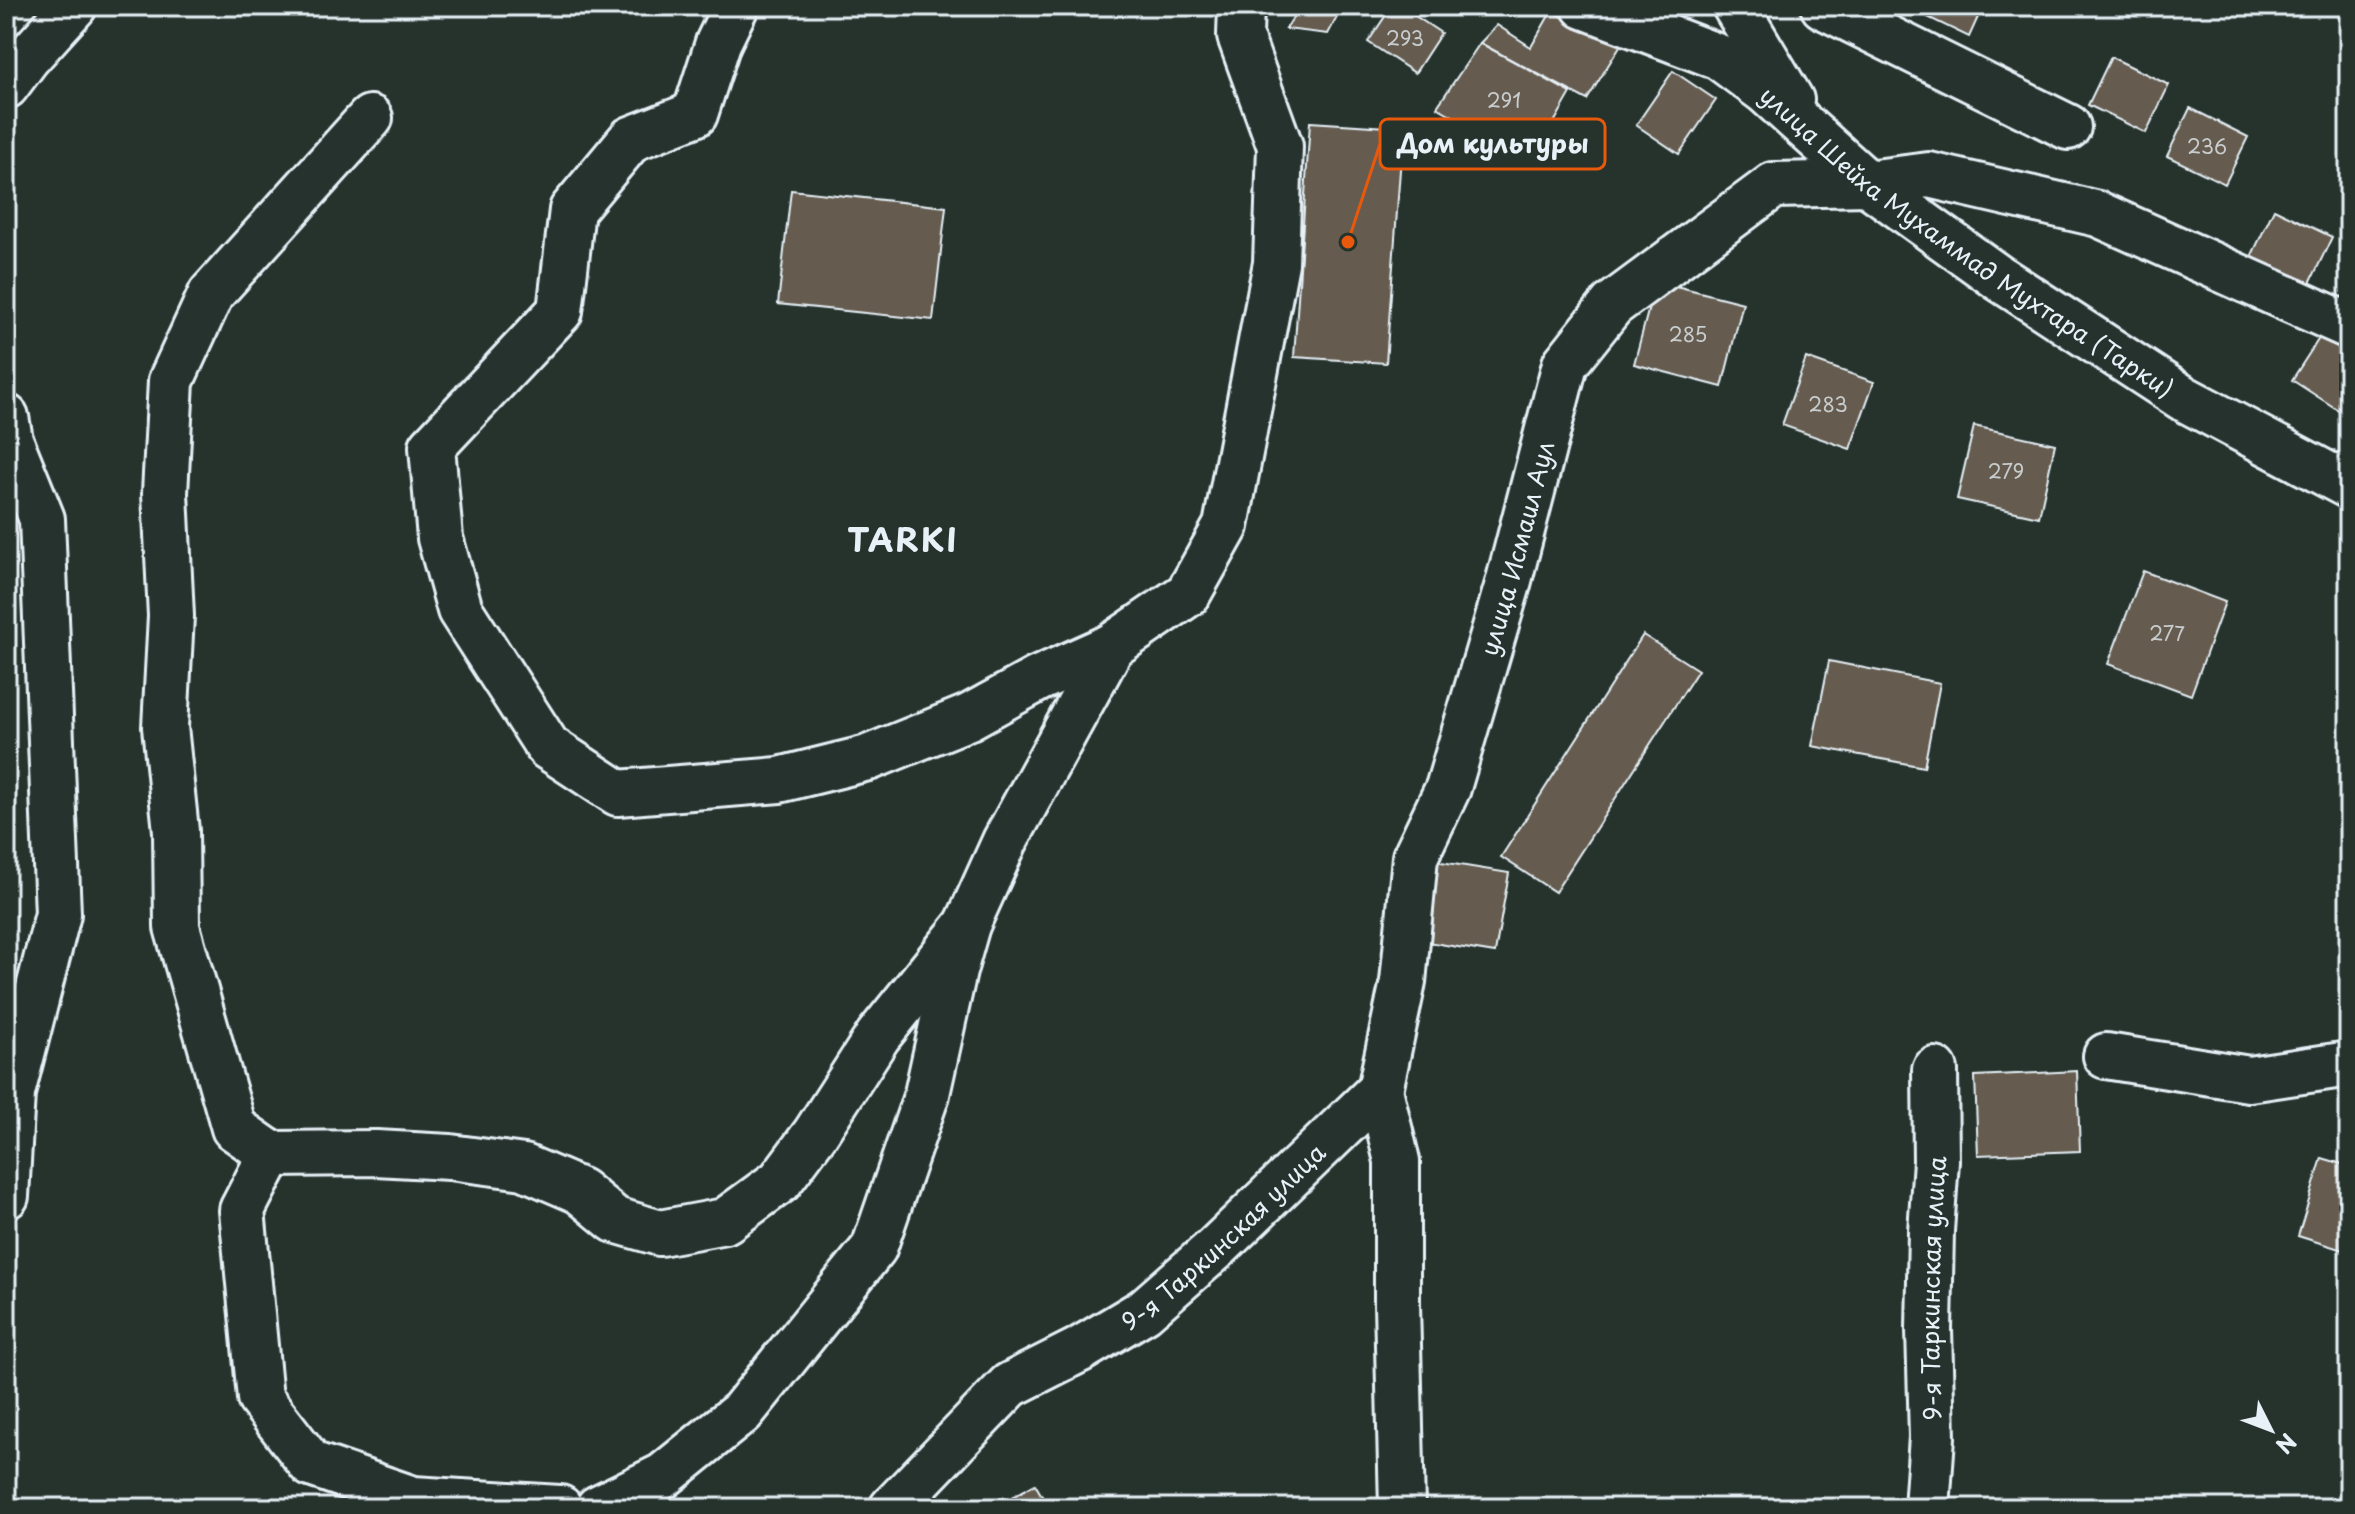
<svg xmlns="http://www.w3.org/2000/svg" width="2355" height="1514" font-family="'Playpen Sans',sans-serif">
<rect width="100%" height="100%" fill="#26332d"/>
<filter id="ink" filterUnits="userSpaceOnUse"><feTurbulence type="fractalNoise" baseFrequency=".0125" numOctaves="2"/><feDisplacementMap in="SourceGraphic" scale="16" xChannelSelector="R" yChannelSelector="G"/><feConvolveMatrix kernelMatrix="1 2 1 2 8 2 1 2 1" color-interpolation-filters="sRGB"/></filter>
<g filter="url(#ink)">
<g fill="#655c4f" stroke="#e8f1f8" stroke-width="2">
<path d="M1158,6H1211L1158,12Z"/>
<path d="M1300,6H1343L1328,34L1286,29Z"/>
<path d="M1392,6H1400L1441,33L1415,73L1368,42Z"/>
<path d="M1912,6H1983L1969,37L1911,9Z"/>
<path d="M1551,12L1623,41L1587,100L1480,43L1497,25L1531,47Z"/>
<path d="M1480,43L1571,93L1532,161L1437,107Z"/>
<path d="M2111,57L2169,85L2146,133L2088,105Z"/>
<path d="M1673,71L1716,100L1679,154L1636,125Z"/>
<path d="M2190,108L2248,137L2225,184L2167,156Z"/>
<path d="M1310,122L1403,128L1386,363L1294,357Z"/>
<path d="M791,190L946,207L933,320L778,304Z"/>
<path d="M2274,209L2332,237L2309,285L2251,257Z"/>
<path d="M1656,281L1743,303L1722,387L1634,364Z"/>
<path d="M2325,329L2349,344V417L2292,380Z"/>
<path d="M1806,358L1874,382L1850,449L1782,425Z"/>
<path d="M1974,426L2055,444L2039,517L1957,499Z"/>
<path d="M2143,571L2225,602L2191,695L2108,664Z"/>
<path d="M1643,635L1698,670L1555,892L1501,857Z"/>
<path d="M1829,661L1940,683L1924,767L1812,746Z"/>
<path d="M1435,861L1509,873L1495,953L1421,941Z"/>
<path d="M2077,1071L2080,1151L1978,1155L1975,1076Z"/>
<path d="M2322,1158L2349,1166V1252L2298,1236Z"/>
<path d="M1035,1484L1049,1508H993Z"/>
</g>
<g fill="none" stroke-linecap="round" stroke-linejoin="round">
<defs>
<g id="minor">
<path d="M736,6L718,43L695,114L631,139L572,210L560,311L432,447L440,538L460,610L548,747L618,793L779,780L868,758L969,717L1038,679L1112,646"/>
<path id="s1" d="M1584,6L1719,57L1765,91L1867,183L1999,278L2183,398L2349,486"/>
<path d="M1735,6L1791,100"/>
<path d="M1823,6L2068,127"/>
<path d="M6,86L27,58L74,6"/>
<path d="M370,118L211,294L171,381L165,493L171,616L165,727L176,831L177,927L234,1128L271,1154L376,1153L450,1157L524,1167L580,1191L615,1220L660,1233L725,1221L780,1181L815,1134L878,1036L967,925"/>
<path d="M6,417L10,440L42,519L58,914L12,1093L6,1196"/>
<path d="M2106,1056L2249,1079L2349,1064"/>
<path id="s2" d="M1380,1090L1403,982L1415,857L1448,788L1508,584L1565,364L1612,305L1774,185L1867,183L1929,175L2098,214L2349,326"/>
<path d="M271,1154L242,1210L260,1398L311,1464L413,1499L560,1508"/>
<path d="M598,1508L663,1476L742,1412L874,1248L927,1094L954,971L967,925L1005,841L1112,646L1188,594L1226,526L1276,263L1280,146L1240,36L1241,6"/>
<path id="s3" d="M892,1508L1010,1385L1079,1350L1144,1311L1216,1248L1380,1090L1397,1161V1304L1402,1508"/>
<path id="s4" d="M1927,1508L1932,1437L1929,1330L1931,1231L1936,1161L1935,1070"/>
</g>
</defs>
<use href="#minor" stroke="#e8f1f8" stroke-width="50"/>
<use href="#minor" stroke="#26332d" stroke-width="44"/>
</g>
</g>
<g text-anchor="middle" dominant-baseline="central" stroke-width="8" stroke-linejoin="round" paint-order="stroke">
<g font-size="20" fill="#c7ccce">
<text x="1405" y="38">293</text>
<text x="1504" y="100">291</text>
<text x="2207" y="146">236</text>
<text x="1688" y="334">285</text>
<text x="1828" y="404">283</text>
<text x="2006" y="471">279</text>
<text x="2167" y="633">277</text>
</g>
<g font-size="24" fill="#e8f1f8" stroke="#26332d">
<text stroke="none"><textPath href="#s1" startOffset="454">улица Шейха Мухаммад Мухтара (Тарки)</textPath></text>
<text stroke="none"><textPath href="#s2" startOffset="562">улица Исмаил Аул</textPath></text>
<text stroke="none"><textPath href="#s3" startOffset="432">9-я Таркинская улица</textPath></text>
<text stroke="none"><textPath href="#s4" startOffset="220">9-я Таркинская улица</textPath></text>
</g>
<g font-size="32" font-weight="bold" letter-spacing="2" fill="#e8f1f8" stroke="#26332d">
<text x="903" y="539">TARKI</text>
</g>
</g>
<path fill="none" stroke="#e8590c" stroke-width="3" d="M1348 242L1380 144"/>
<circle fill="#e8590c" stroke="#26332d" stroke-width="3" cx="1348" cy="242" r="8"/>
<rect fill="#26332d" stroke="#e8590c" stroke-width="3" x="1380" y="119" width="225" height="50" rx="8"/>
<g font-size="26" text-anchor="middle" font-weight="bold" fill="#e8f1f8">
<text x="1493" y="153">Дом культуры</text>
</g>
<rect width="2355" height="1514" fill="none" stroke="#26332d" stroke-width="32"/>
<rect x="16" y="16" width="2323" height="1482" fill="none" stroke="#e8f1f8" stroke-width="3" filter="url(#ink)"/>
<g transform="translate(2271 1430) rotate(132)" stroke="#26332d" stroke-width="6" paint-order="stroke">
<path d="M0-6L14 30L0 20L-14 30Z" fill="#e8f1f8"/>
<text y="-12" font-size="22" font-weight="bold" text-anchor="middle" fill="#e8f1f8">N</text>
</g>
</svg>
